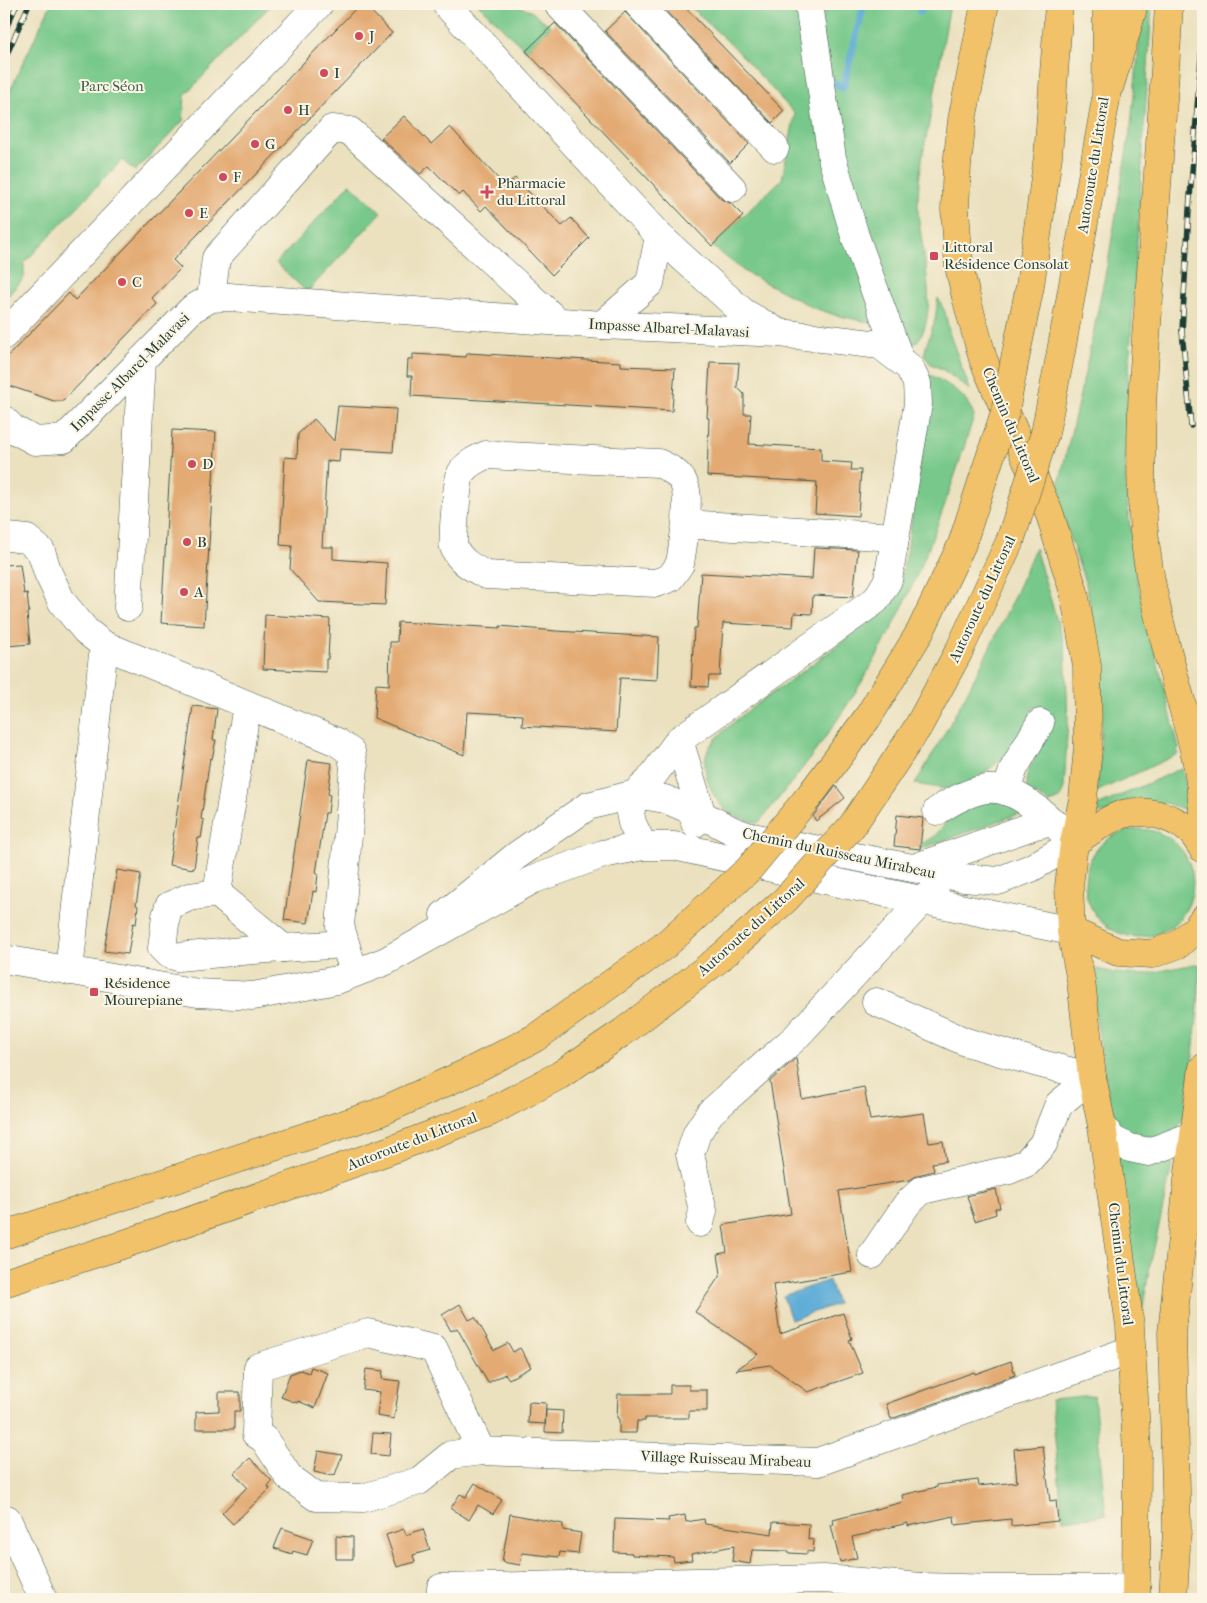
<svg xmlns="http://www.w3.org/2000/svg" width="1207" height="1603" font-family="'IM FELL French Canon',serif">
<rect width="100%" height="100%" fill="#fcf5e5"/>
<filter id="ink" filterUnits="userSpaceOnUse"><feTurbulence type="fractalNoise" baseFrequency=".02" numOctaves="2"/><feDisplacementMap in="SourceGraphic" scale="10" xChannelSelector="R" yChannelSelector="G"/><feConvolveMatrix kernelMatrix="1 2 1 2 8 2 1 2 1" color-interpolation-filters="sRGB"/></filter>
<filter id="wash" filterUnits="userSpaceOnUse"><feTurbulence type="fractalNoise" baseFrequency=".0096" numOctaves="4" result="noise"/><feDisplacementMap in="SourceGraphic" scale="20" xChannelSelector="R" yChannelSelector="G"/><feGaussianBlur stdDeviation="1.12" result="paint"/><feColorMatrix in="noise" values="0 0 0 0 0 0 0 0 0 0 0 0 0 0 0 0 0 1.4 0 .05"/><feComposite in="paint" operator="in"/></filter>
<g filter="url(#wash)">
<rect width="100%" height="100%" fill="#ebe1bf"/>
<g fill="#77c88a" stroke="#4b825f">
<path d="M51,4H272L185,95L183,121L135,171L122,160L24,263V278L4,300V103Z"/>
<path d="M478,4H515L532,12L551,26L526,51Z"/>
<path d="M687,4H950C943,44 936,84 929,124C923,152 917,182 918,211C920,246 942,317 915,344L897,332L877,324L835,315L814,308L745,272L712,246L782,179L795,114L735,48Z"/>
<path d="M1143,4H1152L1126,417V492L1136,576L1179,748L1177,750L1178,754L1096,792L1100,764L1102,704L1100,671L1093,617L1086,585L1056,497L1085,373L1109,256L1131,125Z"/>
<path d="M350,184L381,213L307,292L276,263Z"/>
<path d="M938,298L945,312L950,335L970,390L945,371L931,364L924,356L926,346L935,320Z"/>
<path d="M926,373C947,383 966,393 974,416C956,473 938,529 913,584C875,671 820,751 758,823C747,820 735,818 726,810C712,799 700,769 707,752C715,732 763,700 781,687C814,663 847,638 880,614L891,602L900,582L907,552L930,389Z"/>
<path d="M1035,548L1065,647L1068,719L1064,788L1060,799L1050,803L1027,790V773L1052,723L1034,707L1025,728L1010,753L970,784L952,790L915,784C961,708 1001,630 1035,548Z"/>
<path d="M1182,768L1189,802V811L1165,803L1093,814V808Z"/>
<path d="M983,802H1002L1024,812L920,849L921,844L935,836L951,816Z"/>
<circle cx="1139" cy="883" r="54"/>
<path d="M1195,964L1200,965L1198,1007L1193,1055L1186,1107L1183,1119L1176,1131L1164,1139L1129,1137L1112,1120L1088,967L1115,973L1140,975Z"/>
<path d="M1115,1153L1174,1156L1149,1271L1142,1312H1138Z"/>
<path d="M1094,1396L1106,1515L1063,1520L1051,1400Z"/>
</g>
<path fill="#5dacd7" stroke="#3e7486" d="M829,1280L837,1304L791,1320L783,1296Z"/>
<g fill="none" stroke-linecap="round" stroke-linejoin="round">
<g stroke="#5dacd7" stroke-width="7">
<path d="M920,12L922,4"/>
<path d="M832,81L843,88L864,4"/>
</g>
</g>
<g id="blocks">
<g fill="#e3aa73">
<path d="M360,4H364L392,33L173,260L181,268L152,298L157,304L63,401H54L4,384V360L69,293L75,300Z"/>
<path d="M659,4H682L784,111L772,123Z"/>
<path d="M625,12L749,144L730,163L605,31Z"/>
<path d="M555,23L721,199L730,203L743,216L712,246L526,51Z"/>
<path d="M404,116L431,144L450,127L505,186L515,178L562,226L571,218L589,238L552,275L486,206L481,211L463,192L459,196L429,166L420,174L381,138Z"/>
<path d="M467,353L621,362V366L675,368L672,411L411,396L412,376H407L408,359H413V354L466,357Z"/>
<path d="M710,362L739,363L737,387L744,394V414H751L749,444L821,448V461L852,463L851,470H861L858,516L815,513L817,482L707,476L709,418H707Z"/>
<path d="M338,406L396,409L393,452L340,449L339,462L327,461L322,547H333V559L387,563L385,605L319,602L290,569L292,546L280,545L285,457L297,458L298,434L314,419L334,441Z"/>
<path d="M172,430L216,432L204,626L161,623Z"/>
<path d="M814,548L858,550L853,597L813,595L812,614L794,613L793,627L723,623L720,676H709L708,687L691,686L694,628H697L701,573L812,579Z"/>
<path d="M20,564L24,594L27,593L29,612L27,613L30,644L7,646L4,625V565Z"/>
<path d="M265,615L330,619L328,659H326V672L263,669Z"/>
<path d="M398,622L500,628V626L556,631L659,637L657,680L620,678L616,732L522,726L523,715L467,712L464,755L374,718L376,684L389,685L390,642H397Z"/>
<path d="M193,706L217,709L213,740H216L212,759L210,758L201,819L204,820L201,838H198L194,869L169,865Z"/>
<path d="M308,760L332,763L328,794L330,795L328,813H325L316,873L318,874L316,892L313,891L308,923L284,920Z"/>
<path d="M836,786L845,798L816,821L813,816Z"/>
<path d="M897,815L923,818L920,849L894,846Z"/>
<path d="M117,870L141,874L136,905L138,906L136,924L133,923L128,954L104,951Z"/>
<path d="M796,1058L802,1099L864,1087L870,1120L924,1113L929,1143L943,1141L946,1161L932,1163L934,1171L918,1175L910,1180L839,1191L852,1272L773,1285L780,1334L843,1313L852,1339L849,1340L863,1373L808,1392L770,1365L736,1370L758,1354L695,1312L721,1274L718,1254L727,1252L723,1225L791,1214L770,1081Z"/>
<path d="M996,1189L1000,1208H995L996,1214L975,1221L967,1196Z"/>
<path d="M460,1304L469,1320L475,1317L494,1350L508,1343L513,1352L520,1348L531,1367L509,1379L505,1374L488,1383L457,1328L451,1331L442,1315Z"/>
<path d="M1011,1361L1015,1375L891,1419L886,1404L974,1372L975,1374Z"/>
<path d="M311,1367L328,1373L315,1408L298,1401L297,1403L281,1397L290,1374L301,1370L309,1373Z"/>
<path d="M366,1369L383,1371L382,1379L400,1381L394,1419L377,1416L380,1392L363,1390Z"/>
<path d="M670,1385H689V1390H707V1411H689V1418H645V1421H637L636,1433H619V1419L617,1418L618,1394H670Z"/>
<path d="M219,1392H240V1411H234V1429H196V1412L219,1411Z"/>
<path d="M529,1402L546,1403L545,1424L528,1423Z"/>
<path d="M546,1410L563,1411L562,1433L545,1432Z"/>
<path d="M373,1433L391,1434L389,1456L371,1454Z"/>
<path d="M1043,1446L1050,1501L1056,1500L1058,1521L1011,1526V1519L955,1525L954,1516L908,1526V1523L870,1532V1533L852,1537L857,1558L840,1562L831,1525H834L833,1520L903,1502L902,1495L937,1487V1485L978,1480L979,1486L1017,1482L1014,1449Z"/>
<path d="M318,1451L342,1455L335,1475L332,1474V1476L314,1472Z"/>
<path d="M250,1458L272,1481L268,1486L270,1489L233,1524L222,1513L247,1487L234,1473Z"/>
<path d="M475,1483L502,1500L493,1514L478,1505L469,1520L451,1508L460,1494L466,1497Z"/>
<path d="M510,1514L563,1524V1530L581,1533L578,1554L560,1552L559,1557L522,1553L520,1565L502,1562Z"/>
<path d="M685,1515L686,1522L704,1519L705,1524L772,1534L773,1522L809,1524L808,1539L814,1540L813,1552L807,1551V1554L789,1553V1551L752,1550L750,1564L732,1561L734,1546L691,1554L692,1560L674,1562L673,1557L632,1555V1553L614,1552L615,1519L669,1521L668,1518Z"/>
<path d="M282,1528L313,1539L307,1555L293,1551L292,1554L274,1548Z"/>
<path d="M404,1529L406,1535L423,1529L430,1550L413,1555L415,1562L397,1567L386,1535Z"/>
<path d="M336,1536L353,1537V1559H336Z"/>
</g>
</g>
</g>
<g filter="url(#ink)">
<use href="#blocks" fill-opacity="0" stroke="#3e5649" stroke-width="1"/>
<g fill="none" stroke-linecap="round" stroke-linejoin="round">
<defs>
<g id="minor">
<path d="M446,4L659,236L743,312L774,330"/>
<path d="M558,4L732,188"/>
<path d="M638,4L775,148"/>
<path d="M809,4L832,158L855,236L900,360"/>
<path d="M211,298L216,258L332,129L350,131L558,322"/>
<path d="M602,325L650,283L659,236"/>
<path d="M4,335L319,4"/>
<path d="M4,420L13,429L35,441L64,439L192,309L211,298L229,297L602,325L780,333L880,345L909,367L917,383L918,404L888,580L876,600L679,740L649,781L635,794L630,813L632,823L643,846"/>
<path d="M686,524L680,564L670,578L656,583L486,575C473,568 459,561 454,547C452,539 457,481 461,473C466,464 477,459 486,455L658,463C692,477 687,492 686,524L895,537"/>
<path d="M4,538L8,537L27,539L41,551L48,573L62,602L86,631L104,645L337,742L351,752L354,767L340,926L354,973"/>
<path d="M128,607L142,360"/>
<path d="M247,705L217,893L189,897L169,906L166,916L162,948L168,954L178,957L253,950L345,944"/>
<path d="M679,740L702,815L695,823"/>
<path d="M1006,791L1014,768L1040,723"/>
<path d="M914,868L1035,825L1053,822"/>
<path d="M217,893L283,948"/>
<path d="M444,915L516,856L588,806L635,794L665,799L702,815L733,831L747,836L964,878L998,881L1031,868L1074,843C1053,822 1019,786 987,789C969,791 952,801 937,811"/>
<path d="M4,959L198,993L253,996L337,980L386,961L532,880L603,854L643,846H674L839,883L1071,931"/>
<path d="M69,971L104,645"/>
<path d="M876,1002L966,1042L1038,1063L1092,1077"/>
<path d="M1102,1126L1113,1140L1130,1148L1149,1152L1194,1135"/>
<path d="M700,1223L703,1211L690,1154L697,1133L710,1113L795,1038L923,900L931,894L935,893"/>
<path d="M872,1255L907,1204L922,1190L1009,1170L1026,1163L1043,1144L1059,1104L1092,1077"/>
<path d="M481,1451L451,1455L419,1481L363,1498L316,1497L289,1477L264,1439L256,1434L258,1367L368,1333L434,1349L481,1451L818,1462L1131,1350"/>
<path d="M7,1519L43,1599"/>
<path d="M441,1599V1588L824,1579L922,1587"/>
<path d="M922,1599V1587L999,1589H1136"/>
</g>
<g id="major">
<path d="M985,4L962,120L957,165L955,209L959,266L966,297L983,359L1050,515L1060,548L1074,592L1087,666L1088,748L1083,799L1074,843L1069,886L1071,931L1081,981L1092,1077L1102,1126L1130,1326L1137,1452L1136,1599"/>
<path d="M1169,4C1164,94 1157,184 1151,273C1144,359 1137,446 1144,531C1151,608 1177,680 1195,754C1200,773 1201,792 1203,811"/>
<path d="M1110,85L1132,12V4"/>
<path d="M1074,843C1088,833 1104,821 1120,815C1142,807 1172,816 1189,830C1195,835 1199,843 1203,849"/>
<path d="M1071,931L1118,952L1152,954L1179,944L1197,927L1203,919"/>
<path d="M1173,1599L1177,1530L1172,1333L1188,1180L1203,1068"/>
</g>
<g id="highway">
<path d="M1014,364L1030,286L1048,156L1059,4"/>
<path d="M1045,433L1060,357L1106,99L1107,4"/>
<path d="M868,717L920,632L962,544L983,479"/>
<path d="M918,727L959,651L1010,541"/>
<path d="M4,1235L378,1113L471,1071L535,1038L664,946"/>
<path d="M4,1283L119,1246L388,1151L490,1112L560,1075L623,1032L720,958"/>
</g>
</defs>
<use href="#minor" stroke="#3e5649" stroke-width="29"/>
<use href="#major" stroke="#3e5649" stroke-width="29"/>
<use href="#highway" stroke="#3e5649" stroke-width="29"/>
<use href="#minor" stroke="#fff" stroke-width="28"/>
<use href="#major" stroke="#f2c26a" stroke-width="28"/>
<use href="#highway" stroke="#f2c26a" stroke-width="28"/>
<defs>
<g id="rail">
<path d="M4,33L17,4"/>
<path d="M4,61L29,4"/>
<path d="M1191,426L1182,331L1189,210L1203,32"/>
</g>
</defs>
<use href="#rail" stroke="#1f3d34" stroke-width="5.5"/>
<use href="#rail" stroke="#fcf5e5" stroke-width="4" stroke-dasharray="11" stroke-linecap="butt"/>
<defs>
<g id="highway-bridge">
<path d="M983,479L1005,412L1014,364"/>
<path d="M1010,541L1045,433"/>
<path d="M664,946L749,869L811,794L868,717"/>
<path d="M720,958L786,899L852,826L918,727"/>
</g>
</defs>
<use href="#highway-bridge" stroke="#3e5649" stroke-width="29" stroke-linecap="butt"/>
<use href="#highway-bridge" stroke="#f2c26a" stroke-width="28"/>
</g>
</g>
<g fill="#d1495b" stroke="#fcf5e5" stroke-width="2">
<circle cx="359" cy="36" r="5"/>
<circle cx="324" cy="73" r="5"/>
<circle cx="288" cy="110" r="5"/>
<circle cx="255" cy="144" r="5"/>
<circle cx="223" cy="177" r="5"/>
<path d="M484.5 184.5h5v5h5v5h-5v5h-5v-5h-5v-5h5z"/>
<circle cx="189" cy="213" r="5"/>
<rect x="929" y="251" width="10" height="10" rx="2.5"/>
<circle cx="122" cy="282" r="5"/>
<circle cx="192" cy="464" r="5"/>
<circle cx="187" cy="542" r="5"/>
<circle cx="184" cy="592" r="5"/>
<rect x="89" y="987" width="10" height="10" rx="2.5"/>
</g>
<g text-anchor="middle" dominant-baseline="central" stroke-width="4" stroke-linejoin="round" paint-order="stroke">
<g font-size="15" fill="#1f3d34" stroke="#fcf5e5" text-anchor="start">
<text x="369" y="36">J</text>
<text x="334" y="73">I</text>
<text x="298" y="110">H</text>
<text x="265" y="144">G</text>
<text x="233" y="177">F</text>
<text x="497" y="183">Pharmacie<tspan x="497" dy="17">du Littoral</tspan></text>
<text x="199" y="213">E</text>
<text x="944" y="247">Littoral<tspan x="944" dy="17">Résidence Consolat</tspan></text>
<text x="132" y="282">C</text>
<text x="202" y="464">D</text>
<text x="197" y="542">B</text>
<text x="194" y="592">A</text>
<text x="104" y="983">Résidence<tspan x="104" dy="17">Mourepiane</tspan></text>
</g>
<g font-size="15" fill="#35604a" stroke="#fcf5e5">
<text x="112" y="86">Parc Séon</text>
</g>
<g font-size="15" fill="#1f3d34" stroke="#fcf5e5">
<text transform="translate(1093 165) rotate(-81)">Autoroute du Littoral</text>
<text transform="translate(669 328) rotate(3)">Impasse Albarel-Malavasi</text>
<text transform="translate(130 372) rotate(-45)">Impasse Albarel-Malavasi</text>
<text transform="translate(1011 425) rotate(67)">Chemin du Littoral</text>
<text transform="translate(982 599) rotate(-65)">Autoroute du Littoral</text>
<text transform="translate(839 853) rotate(12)">Chemin du Ruisseau Mirabeau</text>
<text transform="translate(751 927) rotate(-42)">Autoroute du Littoral</text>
<text transform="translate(412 1141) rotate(-21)">Autoroute du Littoral</text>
<text transform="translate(1121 1264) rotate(83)">Chemin du Littoral</text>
<text transform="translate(726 1459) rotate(2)">Village Ruisseau Mirabeau</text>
</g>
</g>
<rect width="1207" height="1603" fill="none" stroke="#fcf5e5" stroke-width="20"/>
</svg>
